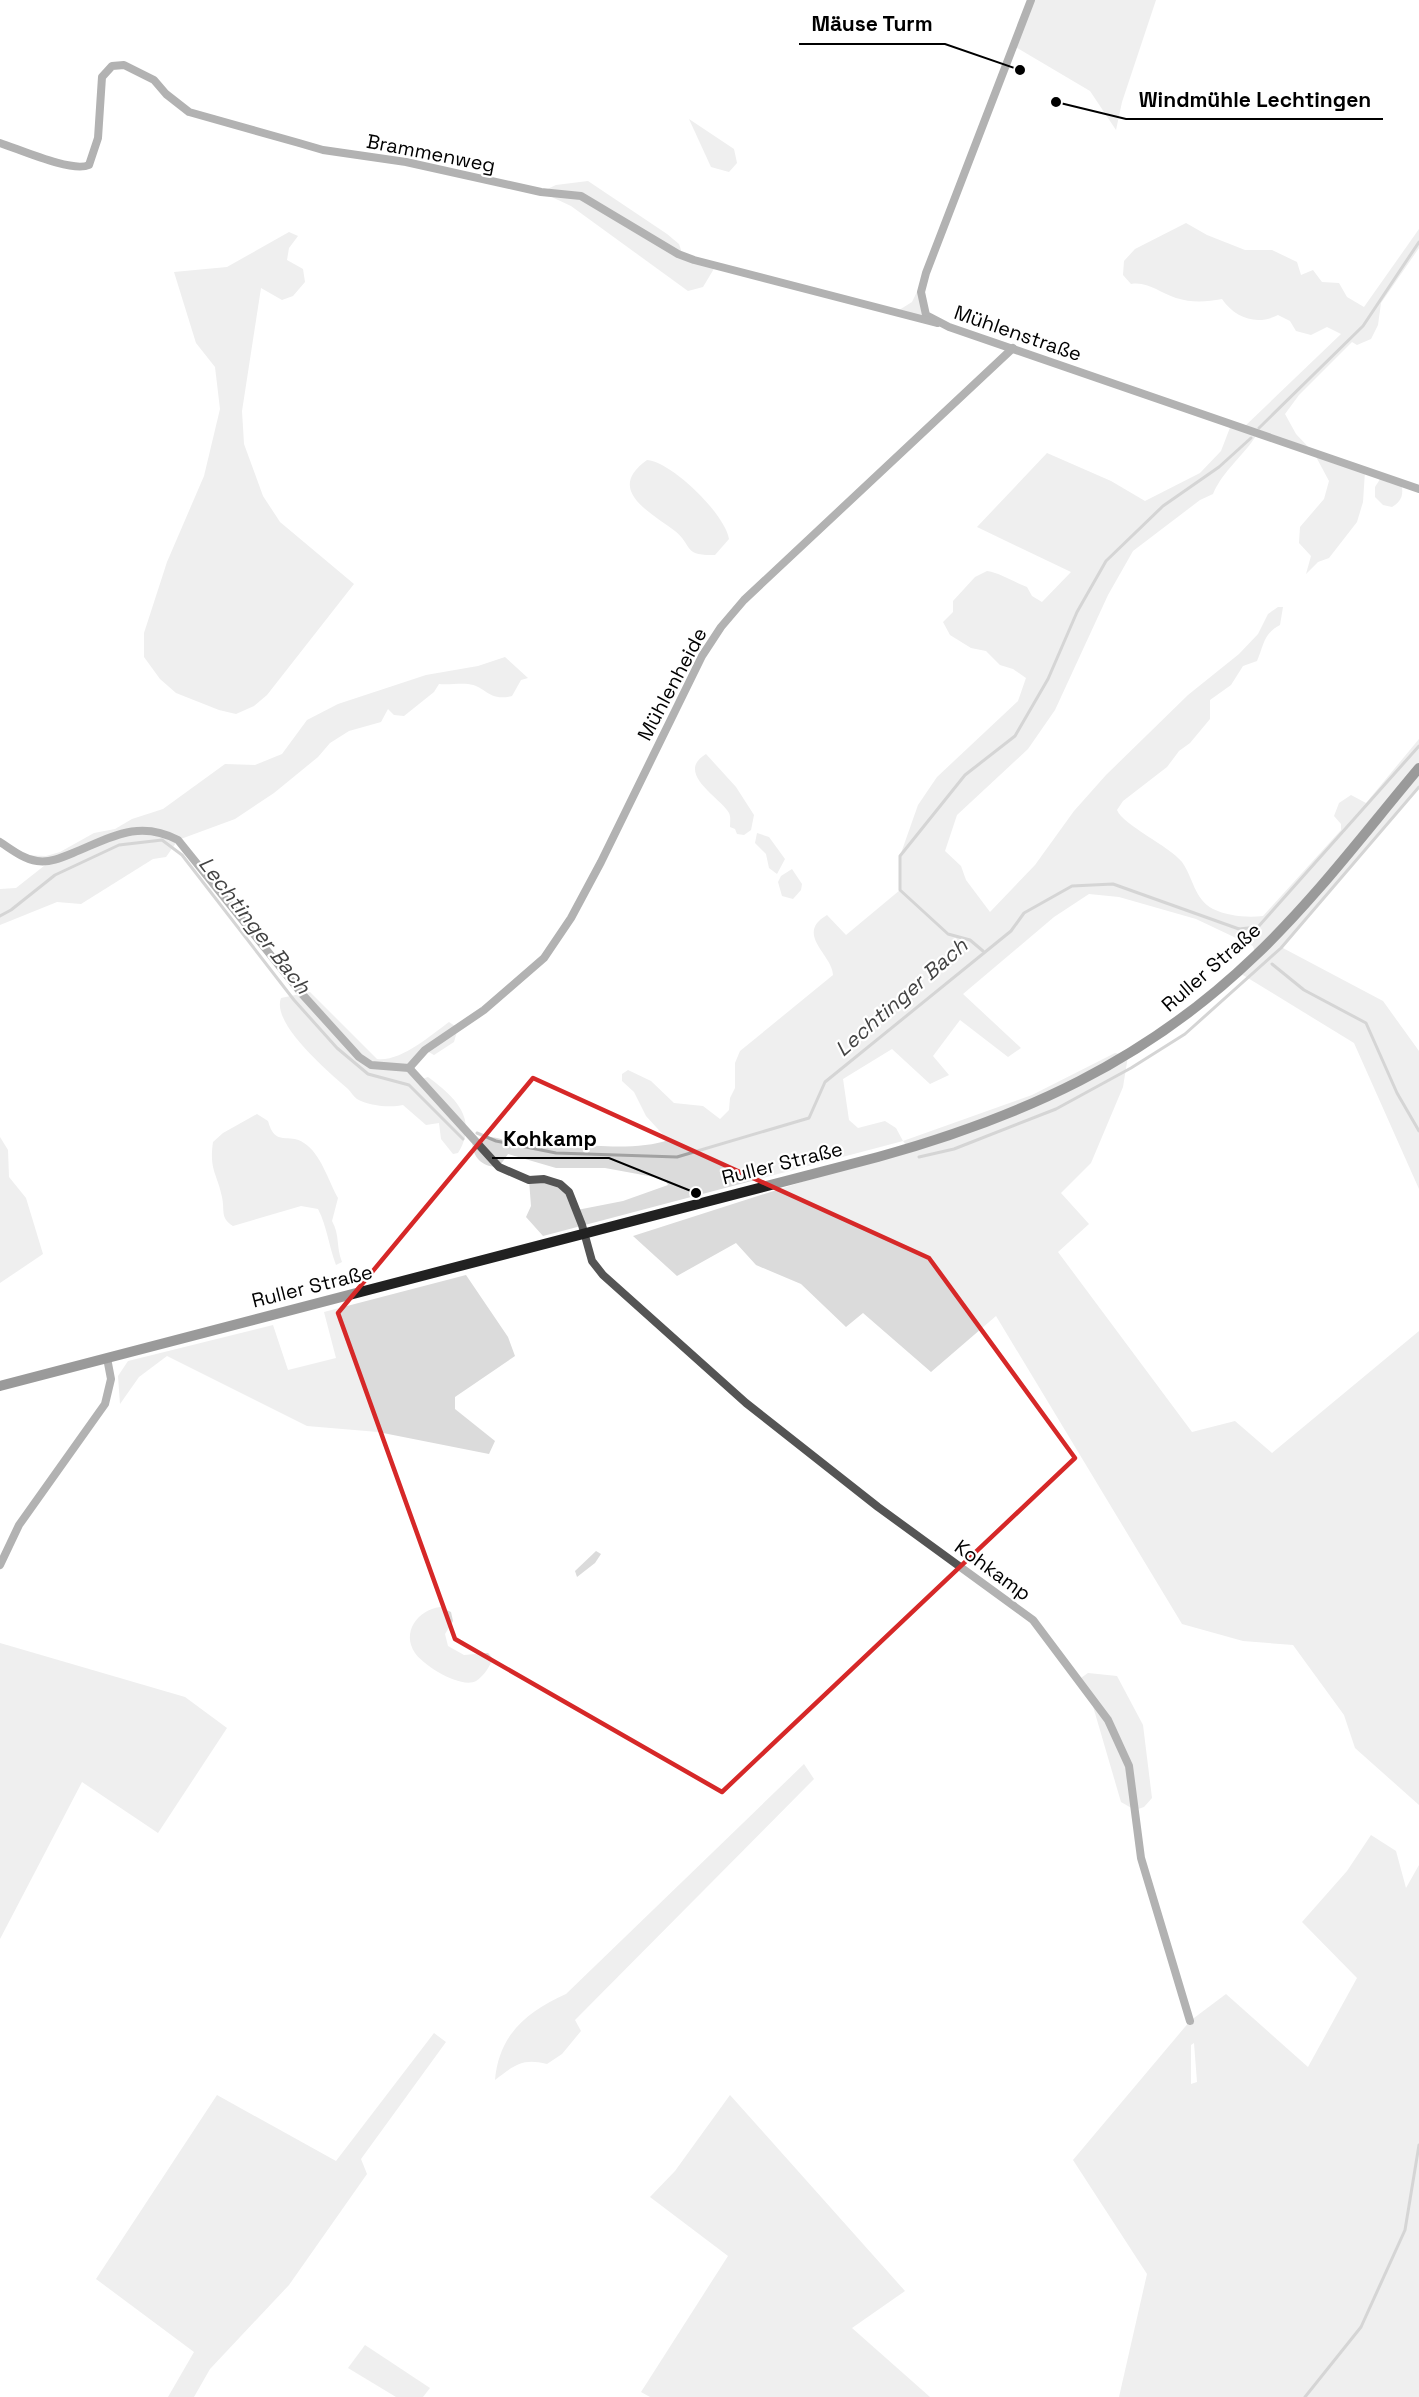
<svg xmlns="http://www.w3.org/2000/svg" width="1419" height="2397" font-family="'Space Grotesk',sans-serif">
<rect width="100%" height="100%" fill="#fff"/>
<g fill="#dbdbdb" fill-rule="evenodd">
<path d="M1030,0H1156L1122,102L1116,130L1090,91L1014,46Z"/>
<path d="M689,119L734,149L737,163L729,172L711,167Z"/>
<path d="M588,181L667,234L679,244L683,256L715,267L703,287L688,291L571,206L541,192L556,185Z"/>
<path d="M1186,223L1207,235L1245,250H1272L1297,262L1301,275L1313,270L1322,282L1339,283L1347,297L1364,307L1419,229V248L1381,303L1378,325L1371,339L1357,345L1352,342L1299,395L1285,414L1296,434L1314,453L1365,471L1363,502L1357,522L1329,558L1318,562L1306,574L1311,556L1299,543L1300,527L1324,499L1329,481L1314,453L1257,434C1244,456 1223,470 1213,494L1200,500L1133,551L1108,595L1055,710L1028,749L957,815L945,851L961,866L966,880L990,912L1035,865L1074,811L1106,775L1188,695L1239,654L1258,634L1268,614L1278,607H1283L1280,625C1263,634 1264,645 1257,661L1243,666L1231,685L1210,700V719L1190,743L1179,751L1167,767L1123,801L1117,810C1123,825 1169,846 1182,862C1193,877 1194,899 1213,909C1227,916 1248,918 1263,916L1341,830V824L1334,816L1339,803L1351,795L1366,803L1419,739V787L1281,947L1383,1001L1419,1051V1189L1354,1043L1238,972L1256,956L1253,946L1196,919L1119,897L1089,894L1054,917L963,994L1021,1048L1008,1057L960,1020L933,1056L949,1075L930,1084L892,1049L843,1079L849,1120L858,1128L885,1121L896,1128L903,1141L1032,1095L1115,1053L1128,1056L1123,1087L1091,1163L1061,1193L1089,1224L1058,1252L1192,1432L1235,1421L1272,1453L1419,1331V1805L1355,1748L1344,1715L1293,1645L1243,1641L1182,1624L996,1316L931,1372L863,1313L846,1327L801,1284L756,1265L736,1243L677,1276L633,1236L908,1148L903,1141L543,1236L526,1217L531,1206L529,1180L560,1184L577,1210L623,1201L668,1185L665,1179L605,1168H556L508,1154L499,1167C484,1167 474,1160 472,1144C497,1130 496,1142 516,1141C530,1140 544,1138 558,1140C564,1141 570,1144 576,1144C601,1147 645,1149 668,1140L646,1116L634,1092L622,1081V1074L628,1070L651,1081L674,1103L703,1106L720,1119L729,1110L730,1098L735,1088V1063L740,1051L833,975C833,955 794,934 827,915L846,935L900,890V856L918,805L937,777L1018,701L1026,678L1013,669L1000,665L986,651L971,648L950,635L943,622L953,612V601L975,577L987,571C1001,573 1013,582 1027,587L1032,596L1042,602L1071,572L977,527L1047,453L1111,481L1145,501L1200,473L1221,451L1231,425L1243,428L1341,334L1327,327L1311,335L1296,331L1290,321L1278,315C1257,326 1235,318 1222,299C1206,302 1192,303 1176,298C1160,293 1148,281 1131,284L1123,275L1124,261L1135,249Z"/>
<path d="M289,232L298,236L289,248L287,260L303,269L305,282L293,296L282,300L261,288L242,411L244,444L263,496L280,522L354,584L267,695L254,706L236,714L219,710L176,693L160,679L144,657V633L167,562L204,476L220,409L215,367L196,343L174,272L227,267Z"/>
<path d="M926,273L922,303L937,323L896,312L912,302Z"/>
<path d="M647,460C672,462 725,514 729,539L715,555C682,556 693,545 675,531C650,512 605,490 647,460Z"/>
<path d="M1382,476L1401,483C1404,494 1402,501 1392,507L1383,505L1375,497V487Z"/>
<path d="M505,657L528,678L521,680L512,696C488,702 486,686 468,684C459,683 448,685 439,684L434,692L404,716L394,715L388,709L381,722L349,731L330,743L318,757L274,793L235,819L178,840L166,857L153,859L81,904L57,902L0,925V889L16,888L49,862L20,855L46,856L60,852L94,833L115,829L132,819L163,809L225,764L255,765L282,754L307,720L338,704L426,675L478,666Z"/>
<path d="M706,754L736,787L754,815L751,830L744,835L737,834L735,829L730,827C730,822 731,817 729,813C721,798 674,773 706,754Z"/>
<path d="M757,833L769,837L785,859L777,874L769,868L766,854L755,843Z"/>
<path d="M792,869L802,884L801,890L793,899L782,896L778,882L781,876Z"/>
<path d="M310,992L377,1059C401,1062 431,1035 449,1022L458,1028L454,1042L434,1055L425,1050L409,1068L419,1080L428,1077C455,1097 479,1119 458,1153L453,1154L441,1139L439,1123L426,1125L403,1105C391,1108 369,1106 357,1099C354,1097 351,1092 348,1089C330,1073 271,1024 281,998Z"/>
<path d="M257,1114L268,1121C275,1148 289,1132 304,1143C321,1154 328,1180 338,1198L332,1221C340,1235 336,1247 342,1262L336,1265C329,1247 327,1226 318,1209L301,1206L233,1226C220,1218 225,1211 222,1197C217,1173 209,1170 213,1142L223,1133Z"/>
<path d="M0,1137L8,1150L9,1177L26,1198L43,1254L0,1283Z"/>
<path d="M466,1275L508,1337L515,1356L455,1397V1409L495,1441L489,1454L378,1432L307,1426L167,1356L139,1377L120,1404L118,1376L128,1361L273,1325L288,1370L336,1358L324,1312Z"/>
<path d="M596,1551L601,1554L595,1563L577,1577L575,1571Z"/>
<path d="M440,1607L451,1612L453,1621L445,1634L448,1646L464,1655L488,1653L493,1659C489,1667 484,1676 476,1681C461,1689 424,1666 415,1653C401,1632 418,1610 440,1607Z"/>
<path d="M0,1643L185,1697L227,1728L158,1833L82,1782L0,1939Z"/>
<path d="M1088,1673L1117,1676L1143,1725L1152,1798L1144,1807L1135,1810L1121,1802L1090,1696L1078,1680Z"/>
<path d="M804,1764L814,1779L575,2020L581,2031L562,2054L547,2064C522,2058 515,2065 495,2080C499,2035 526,2012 566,1994Z"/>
<path d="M1371,1835L1396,1851L1406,1888L1419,1865V2397H1119L1147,2274L1073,2160L1190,2021L1226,1994L1308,2067L1357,1978L1302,1922L1347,1871ZM1194,2043L1197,2082L1191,2084V2045Z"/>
<path d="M434,2033L446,2042L361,2159L367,2174L289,2285L210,2369L194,2397H168L194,2352L96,2279L217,2095L336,2161Z"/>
<path d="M730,2095L905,2291L852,2328L930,2397H650L641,2392L728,2256L650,2197L675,2171Z"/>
<path d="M365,2345L430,2388L423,2397H396L348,2368Z"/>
</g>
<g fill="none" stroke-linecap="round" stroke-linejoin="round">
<g stroke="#a2a2a2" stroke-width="3">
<path d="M1259,428L1363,326L1419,242"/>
<path d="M0,916L11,910L55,875L119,845L162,840L182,855L294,1000L337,1048L368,1074L409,1085L463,1139"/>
<path d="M1239,929L1258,927L1419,746"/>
<path d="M983,951L970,940L948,934L900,890V856L965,775L1015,736L1048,679L1077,612L1106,561L1163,506L1219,467L1251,438"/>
<path d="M1272,964L1304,990L1366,1023L1397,1093L1419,1131"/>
<path d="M477,1133L496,1141L556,1153L677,1157L809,1118L825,1082L1011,931L1024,913L1072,886L1113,884L1239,929L1251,940"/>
<path d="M919,1157L954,1149L1056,1109L1131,1068L1185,1034L1281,948L1419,787"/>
<path d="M1305,2397L1361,2327L1405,2230L1419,2145"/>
</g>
<g stroke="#545454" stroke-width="8">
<path d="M1031,0L926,273L921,292L926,315L949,327L1419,489"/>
<path d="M0,143C19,149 72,173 89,165L98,138L102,77L112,66L124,65L154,80L166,94L189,112L299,143L323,150L406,162L541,192L581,196L678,254L694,260L937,323"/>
<path d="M0,842C11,849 23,859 37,861C49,863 61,858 73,853C110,838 138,819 178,840L302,994L359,1057L371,1065L409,1068L499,1167L529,1180L544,1179L560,1184L569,1192L582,1225L592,1261L603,1275L746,1403L878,1507L1033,1620L1108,1720L1129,1766L1141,1858L1190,2021"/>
<path d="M409,1068L425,1050L484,1010L544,958L571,918L601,862L702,656L721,627L744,600L1013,348"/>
<path d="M0,1565L19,1525L105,1404L111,1379L107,1358"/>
</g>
<path stroke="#212121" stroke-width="10" d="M0,1386L878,1157C1022,1117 1146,1061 1255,956C1315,899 1366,831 1419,768"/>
</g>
<path d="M0 0H1419V2397H0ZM533,1078L929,1258L1075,1458L722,1792L455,1639L338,1313Z" fill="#fff" fill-opacity=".55" fill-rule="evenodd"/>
<path fill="none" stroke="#d62828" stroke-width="4.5" stroke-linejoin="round" d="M533,1078L929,1258L1075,1458L722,1792L455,1639L338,1313Z"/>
<g text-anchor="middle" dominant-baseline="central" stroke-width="4.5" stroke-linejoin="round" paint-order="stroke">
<g font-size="20" fill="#000" stroke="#fff">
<text transform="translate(431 153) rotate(11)">Brammenweg</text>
<text transform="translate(1018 333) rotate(19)">Mühlenstraße</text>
<text transform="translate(672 684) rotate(-62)">Mühlenheide</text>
<text transform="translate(1211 967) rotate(-41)">Ruller Straße</text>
<text transform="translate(782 1163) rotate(-14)">Ruller Straße</text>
<text transform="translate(312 1286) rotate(-14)">Ruller Straße</text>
<text transform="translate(993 1570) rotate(36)">Kohkamp</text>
</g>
<g font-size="21" font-style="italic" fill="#434343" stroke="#fff">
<text transform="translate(255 925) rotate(52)">Lechtinger Bach</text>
<text transform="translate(901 997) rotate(-41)">Lechtinger Bach</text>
</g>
</g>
<path fill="none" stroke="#000" stroke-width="2" d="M1020 70L945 44H799M1056 102L1126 119H1383M696 1193L609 1158H492"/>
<g fill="#000" stroke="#fff" stroke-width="2">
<circle cx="1020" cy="70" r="6"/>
<circle cx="1056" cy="102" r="6"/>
<circle cx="696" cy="1193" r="6"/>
</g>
<g font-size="21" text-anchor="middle" font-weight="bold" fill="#000" stroke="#fff" stroke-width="4.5" stroke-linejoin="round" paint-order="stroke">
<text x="872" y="31">Mäuse Turm</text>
<text x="1255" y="107">Windmühle Lechtingen</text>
<text x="550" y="1146">Kohkamp</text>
</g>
</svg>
